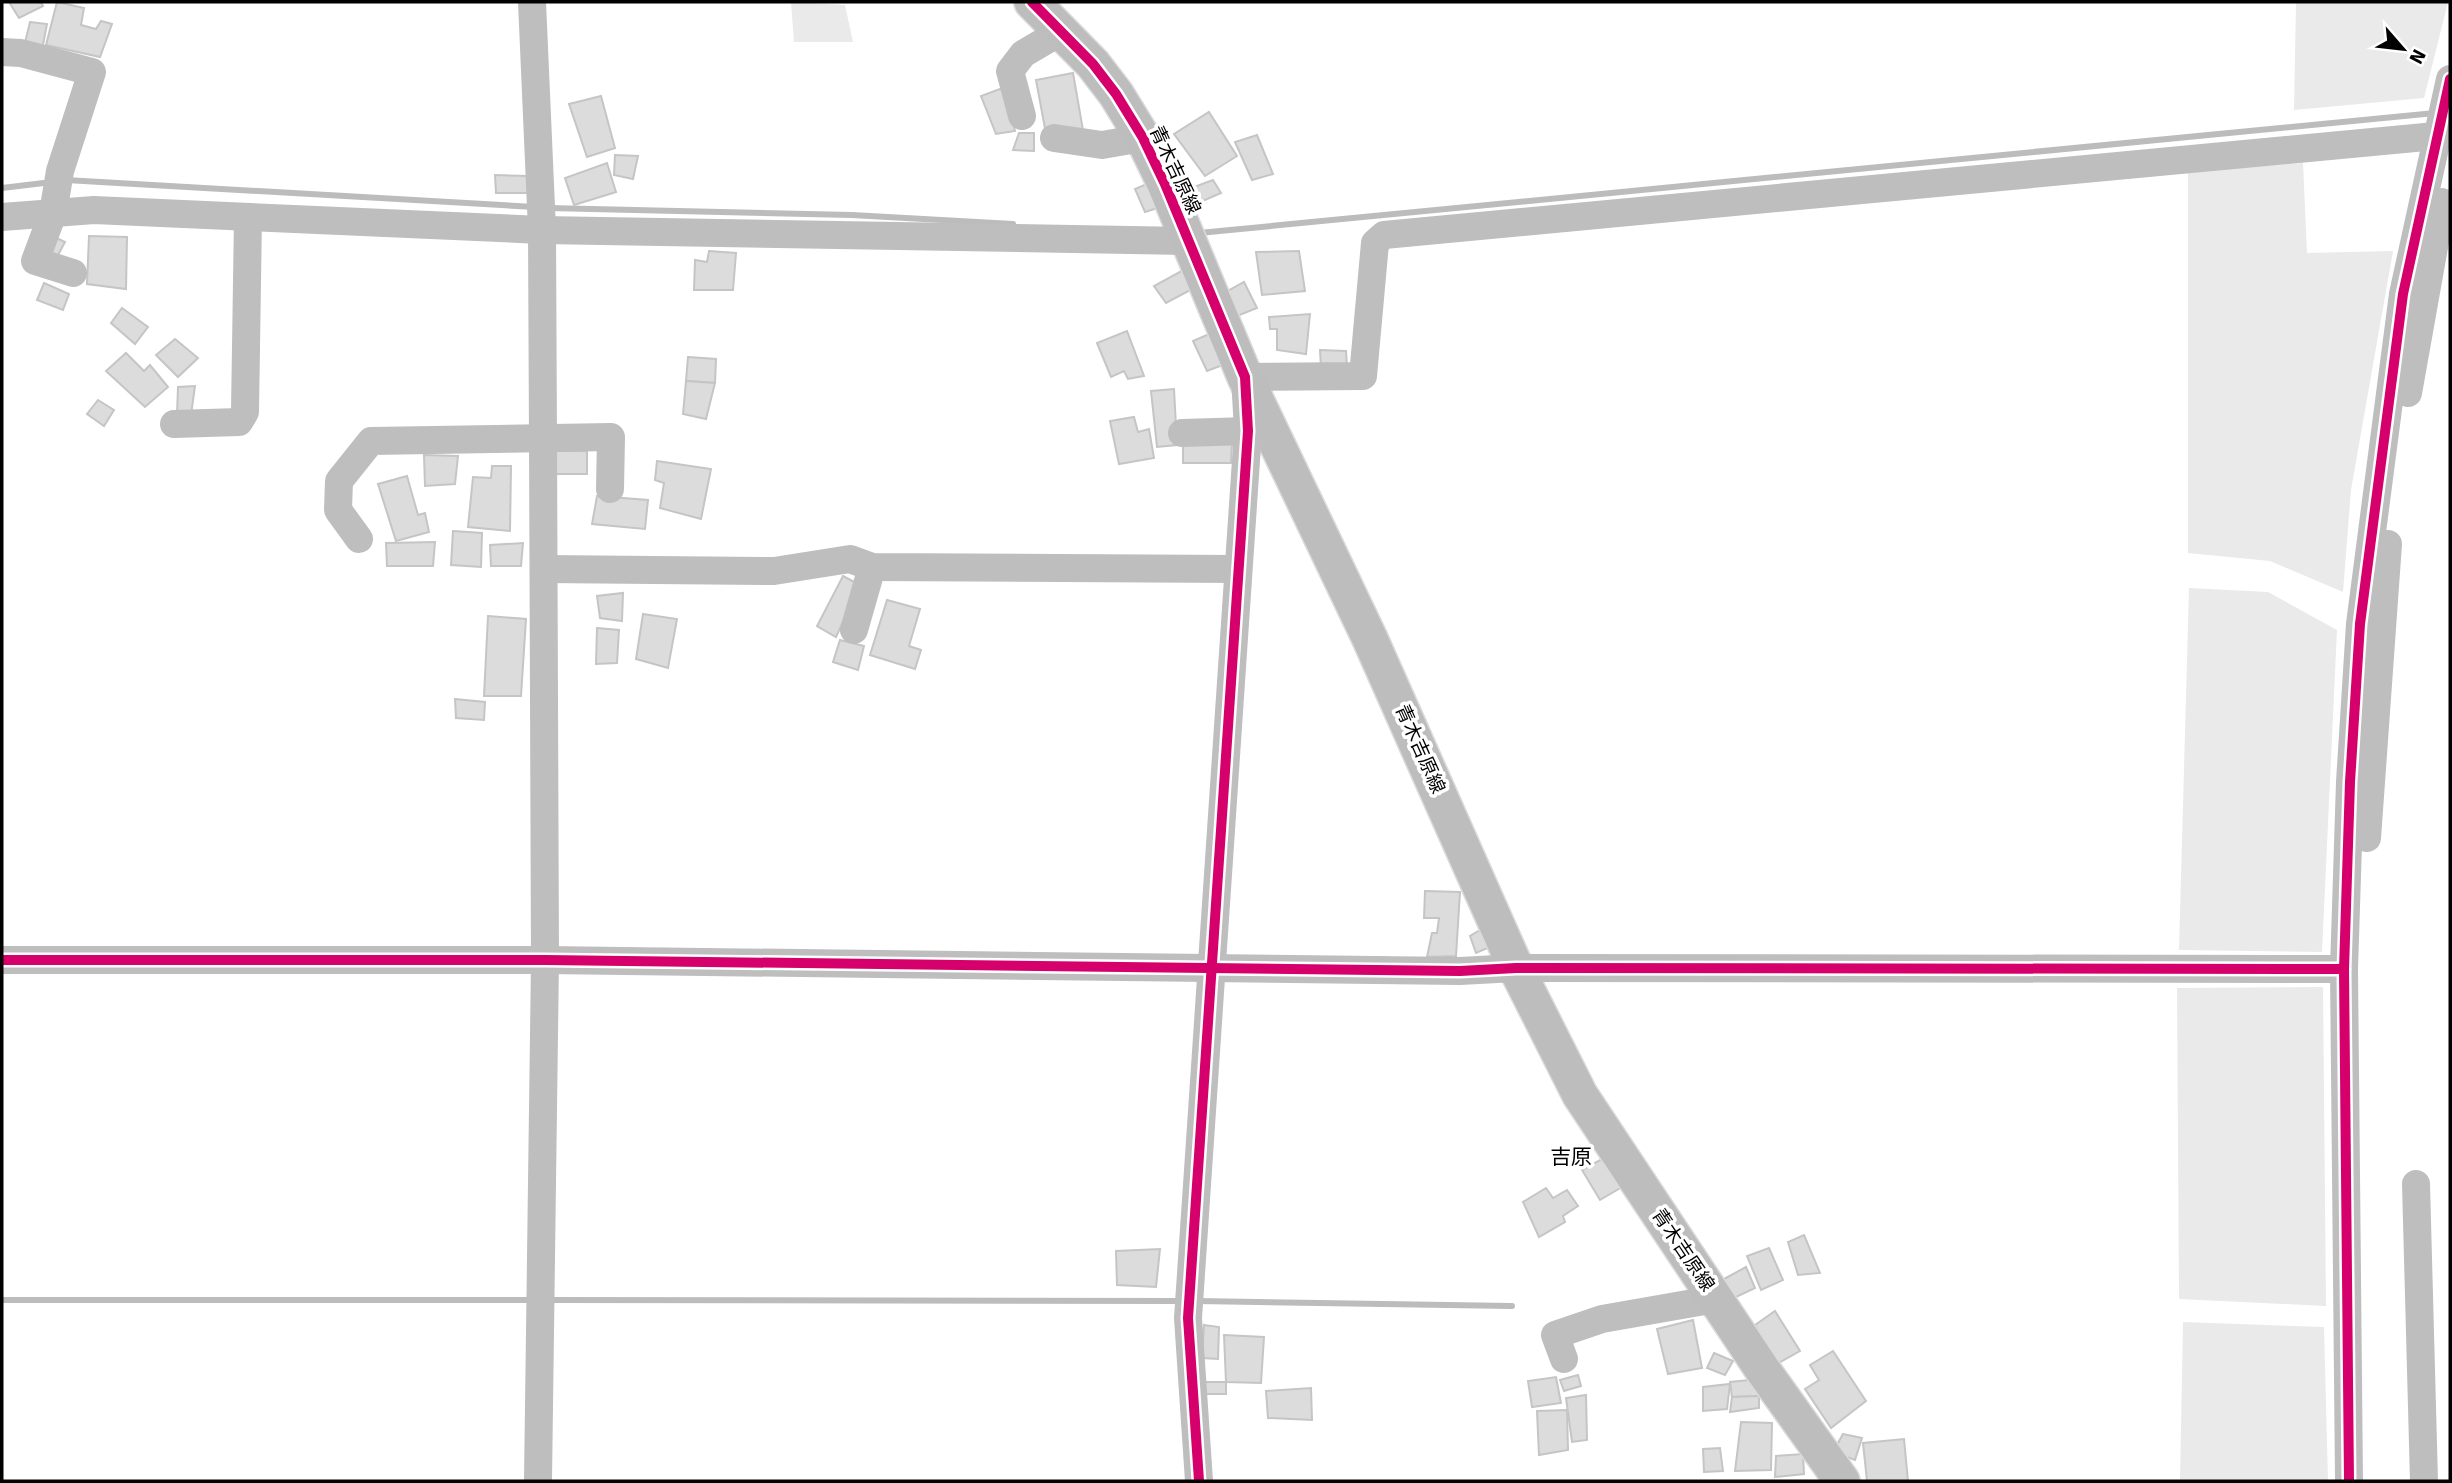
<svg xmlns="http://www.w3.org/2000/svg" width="2452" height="1483" font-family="Signika,'Noto Sans JP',sans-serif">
<rect width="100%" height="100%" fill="#fff"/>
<g fill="#eaeaea">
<path d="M791,2L845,5L853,42H794Z"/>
<path d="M2296,2H2448L2424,98L2294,110Z"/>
<path d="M2303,163L2307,253L2393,251L2351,490L2343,592L2270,561L2188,553V171Z"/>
<path d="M2189,588L2268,592L2337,630L2322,952L2179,950Z"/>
<path d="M2323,987L2326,1306L2179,1299L2177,988Z"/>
<path d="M2183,1322L2324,1327L2328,1481H2180Z"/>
</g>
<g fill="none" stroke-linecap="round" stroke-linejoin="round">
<g stroke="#bcbcbc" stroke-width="6">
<path d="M66,180L534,207"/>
<path d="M2,188L52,182"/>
<path d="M548,208L852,215L1013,224"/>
<path d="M1199,233L2435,113"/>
<path d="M2,1300H532"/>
<path d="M546,1300L1183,1301"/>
<path d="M1197,1301L1512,1306"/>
</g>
</g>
<g fill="#dcdcdc" stroke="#c5c5c5" stroke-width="2">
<path d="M9,2H41L43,6L19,18Z"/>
<path d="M57,2L84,8L81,25L96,29L101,21L112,24L100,57L46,45Z"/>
<path d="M30,22L47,24L42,50L24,47Z"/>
<path d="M1073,73L1083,130L1046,134L1036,80Z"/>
<path d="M1005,87L1015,131L996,134L981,96Z"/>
<path d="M601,96L615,148L587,157L569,104Z"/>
<path d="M1209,112L1237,156L1205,176L1174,134Z"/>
<path d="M1019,133H1034V151L1013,150Z"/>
<path d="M1257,135L1273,174L1252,180L1235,142Z"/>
<path d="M615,155L638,156L633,179L614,175Z"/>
<path d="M607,163L616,192L574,205L565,178Z"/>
<path d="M495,175L529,176V193H496Z"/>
<path d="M1213,180L1221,193L1189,207L1183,191Z"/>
<path d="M1149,183L1161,207L1145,212L1135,189Z"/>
<path d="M52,236L65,242L57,257L46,251Z"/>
<path d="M89,236L127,237L126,289L87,284Z"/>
<path d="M709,251L736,253L733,290H694L695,260L707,262Z"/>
<path d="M1299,251L1305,291L1262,295L1256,252Z"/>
<path d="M1185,269L1196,287L1166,303L1154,286Z"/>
<path d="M1244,282L1257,308L1237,316L1226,292Z"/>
<path d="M44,283L69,294L63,310L37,300Z"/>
<path d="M122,308L148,327L135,344L111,323Z"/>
<path d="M1310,314L1306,354L1277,350V329H1270L1269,317Z"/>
<path d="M1127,331L1144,376L1128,379L1124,371L1111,377L1097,343Z"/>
<path d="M1216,331L1228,363L1207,371L1193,341Z"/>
<path d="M175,339L198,358L178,377L156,355Z"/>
<path d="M1320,350L1346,351L1347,368H1321Z"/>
<path d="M126,353L144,371L150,365L168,387L145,407L106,371Z"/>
<path d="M688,357L716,359L715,383L686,381Z"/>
<path d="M686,381L715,383L706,419L683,414Z"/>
<path d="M195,386L191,415H177L178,387Z"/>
<path d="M1174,389L1177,445L1157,447L1151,391Z"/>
<path d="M98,400L114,410L104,426L87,414Z"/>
<path d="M1134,417L1138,432L1149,429L1154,458L1119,464L1110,421Z"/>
<path d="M1183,441L1232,444L1231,463H1183Z"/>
<rect x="556" y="451" width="31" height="23"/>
<path d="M424,455L458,456L455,484L425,486Z"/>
<path d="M657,461L711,469L701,519L660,508L664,483L655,480Z"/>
<path d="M492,466H511L510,531L468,527L473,477L491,478Z"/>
<path d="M407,476L418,515L425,513L429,532L396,541L378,484Z"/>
<path d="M597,496L648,500L645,529L592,524Z"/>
<path d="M453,531L482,533L481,567L451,565Z"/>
<path d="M435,542L433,566H387L386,543Z"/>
<path d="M523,543L521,566H491L490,545Z"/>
<path d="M843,576L860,585L836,637L817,626Z"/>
<path d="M623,593L622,621L600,618L597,596Z"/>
<path d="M887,600L920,609L909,646L921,650L915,669L870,655Z"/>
<path d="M643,614L677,619L668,668L636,659Z"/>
<path d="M488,616L526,619L521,696H484Z"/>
<path d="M597,628L619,630L617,663L596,664Z"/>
<path d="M840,640L864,646L858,670L833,662Z"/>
<path d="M455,699L485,702L484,720L456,718Z"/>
<path d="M1425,891L1460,892L1456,956L1427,957L1432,933H1437L1439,918H1424Z"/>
<path d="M1482,929L1490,947L1476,953L1470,936Z"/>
<path d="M1602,1159L1622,1187L1600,1200L1582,1170Z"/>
<path d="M1546,1188L1553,1198L1567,1190L1578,1206L1563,1216L1565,1222L1539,1237L1523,1202Z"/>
<path d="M1804,1235L1820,1273L1798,1275L1788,1242Z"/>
<path d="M1769,1248L1783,1280L1761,1290L1747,1256Z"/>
<path d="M1160,1249L1156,1287L1117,1285L1116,1251Z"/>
<path d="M1746,1267L1755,1288L1734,1298L1724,1279Z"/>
<path d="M1775,1311L1800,1351L1777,1364L1755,1325Z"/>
<path d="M1693,1320L1702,1368L1668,1374L1657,1329Z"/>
<path d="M1204,1325L1219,1327L1218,1359L1202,1358Z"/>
<path d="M1224,1335L1264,1337L1261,1383L1226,1382Z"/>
<path d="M1833,1351L1866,1401L1831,1428L1805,1389L1819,1380L1810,1365Z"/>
<path d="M1714,1353L1733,1361L1725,1375L1707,1368Z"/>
<path d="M1578,1375L1581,1386L1564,1391L1560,1380Z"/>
<path d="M1556,1377L1561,1403L1532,1407L1528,1381Z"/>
<path d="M1759,1379V1396L1732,1397L1730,1382Z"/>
<rect x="1205" y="1382" width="21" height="12"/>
<path d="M1730,1384L1727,1409L1703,1411V1387Z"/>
<path d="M1311,1388L1312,1420L1268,1418L1266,1391Z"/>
<path d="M1586,1395L1587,1440L1572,1442L1566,1398Z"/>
<path d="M1759,1396V1408L1730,1412L1732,1397Z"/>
<path d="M1567,1410L1568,1450L1539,1455L1537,1411Z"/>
<path d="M1741,1422L1772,1423L1771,1470L1735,1471Z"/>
<path d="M1843,1434L1862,1438L1855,1460L1833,1452Z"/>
<path d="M1904,1439L1908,1481H1867L1863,1443Z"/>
<path d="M1720,1448L1723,1471L1704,1472L1703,1449Z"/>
<path d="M1803,1454L1804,1474L1775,1477L1776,1456Z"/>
</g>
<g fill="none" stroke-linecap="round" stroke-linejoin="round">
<defs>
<path id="major" d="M1032,2L1093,64L1116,94L1143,138L1165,184L1245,377L1370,639L1516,968L1580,1095L1762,1369L1842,1481"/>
</defs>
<use href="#major" stroke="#dbdbdb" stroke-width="38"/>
<g stroke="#bebebe" stroke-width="28">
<path d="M532,2L542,230L543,439L545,960L538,1481"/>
<path d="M2,52L21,53L92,72L60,171L53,213L35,261L73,273"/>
<path d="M1022,116L1010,71L1023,54L1062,31"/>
<path d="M1054,138L1102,145L1143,138"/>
<path d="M2,217L94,210L542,230L1187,241"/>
<path d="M2408,393L2442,202"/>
<path d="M174,424L239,422L245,412L248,217"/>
<path d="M1182,433L1248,431"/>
<path d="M359,539L338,510L339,481L371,441L611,437L610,489"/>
<path d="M544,569L774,571L850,559L872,567L1237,569"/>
<path d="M854,630L872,567"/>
<path d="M2367,838L2388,544"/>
<path d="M2,960H545L1460,971L1516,968L2344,969"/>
<path d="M2416,1184L2424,1481"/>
<path d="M1564,1359L1555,1335L1602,1319L1716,1299"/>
<path d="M1199,1481L1188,1318L1248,431L1245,377L1363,376L1375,243L1384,235L2436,136"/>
<path d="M2349,1481L2344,969L2350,782L2360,624L2403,294L2450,79"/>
</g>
<use href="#major" stroke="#bdbdbd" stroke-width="35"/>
<defs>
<g id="cycleway">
<path d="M1032,2L1093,64L1116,94L1143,138L1165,184L1245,377L1248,431L1188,1318L1199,1481"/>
<path d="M2,960H545L1460,971L1516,968L2344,969"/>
<path d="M2349,1481L2344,969L2350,782L2360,624L2403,294L2450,79"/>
</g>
</defs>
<use href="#cycleway" stroke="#fff" stroke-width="15"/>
<use href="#cycleway" stroke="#d6006c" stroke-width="10"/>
</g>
<g text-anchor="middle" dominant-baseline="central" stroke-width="7" stroke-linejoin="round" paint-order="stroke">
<g font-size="19" fill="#000" stroke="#fff">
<text transform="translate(1175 170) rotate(65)">青木吉原線</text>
<text transform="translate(1420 749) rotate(66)">青木吉原線</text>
<text transform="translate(1683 1250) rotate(56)">青木吉原線</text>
</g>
<g font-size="21" fill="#000" stroke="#fff">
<text x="1571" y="1157">吉原</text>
</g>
</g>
<rect width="2452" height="1483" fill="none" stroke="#000000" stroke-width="7"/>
<g transform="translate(2403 49) rotate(118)" stroke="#ffffff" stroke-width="5" paint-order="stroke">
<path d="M0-5L12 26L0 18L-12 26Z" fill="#000000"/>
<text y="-10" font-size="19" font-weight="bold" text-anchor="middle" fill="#000000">N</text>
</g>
</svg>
